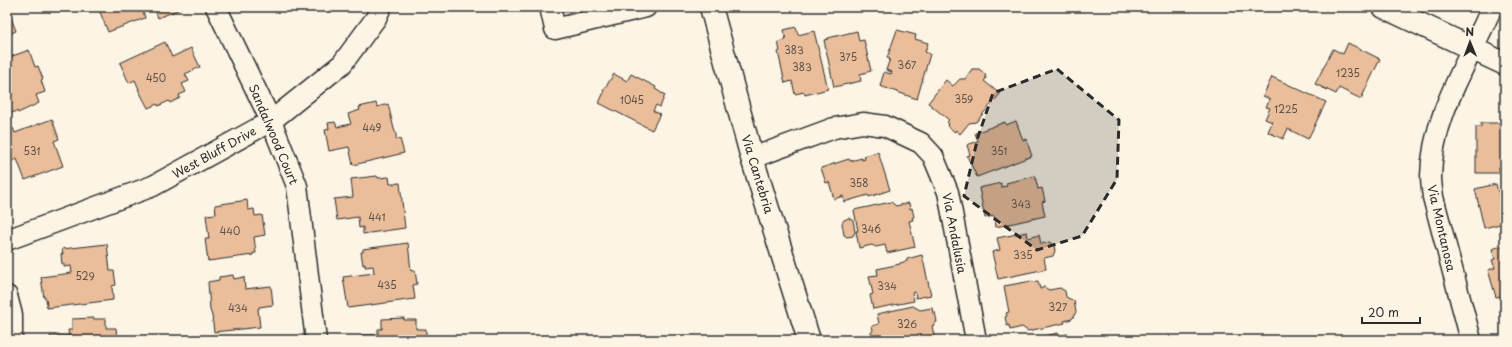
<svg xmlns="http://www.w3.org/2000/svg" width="1512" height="347" font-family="'Playpen Sans',sans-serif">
<rect width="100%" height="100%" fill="#fcf5e5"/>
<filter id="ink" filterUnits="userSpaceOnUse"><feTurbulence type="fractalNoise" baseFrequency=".025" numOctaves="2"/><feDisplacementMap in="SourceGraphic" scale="8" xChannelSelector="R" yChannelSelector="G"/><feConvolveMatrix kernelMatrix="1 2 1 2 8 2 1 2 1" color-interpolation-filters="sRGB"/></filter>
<g filter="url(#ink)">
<g fill="#eabe9a" stroke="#2b2b2b">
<path d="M7,7L16,31L7,35Z"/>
<path d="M91,7H142L145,18L108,32L98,7L92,9Z"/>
<path d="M154,7H176L178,10L158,18Z"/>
<path d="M796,27L798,35L814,31L828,89L805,95L804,92L795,94L792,81L785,83L778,52L780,51L778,42L786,40L784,30Z"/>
<path d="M897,30L916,35L915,39L928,43L925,52L930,54L917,99L880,86L884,72L891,74L892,72L886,70L890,59L887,58Z"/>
<path d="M857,31L859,41L864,40L871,71L860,74L861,81L834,87L824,40L828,39V38Z"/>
<path d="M165,42L172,57L191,48L200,67L185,74L189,81L182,84L186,92L179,95L180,98L170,103L169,101L158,106L157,104L148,108L138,89H139L135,80L129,83L120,63Z"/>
<path d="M1348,43L1380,59L1361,99L1339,88L1336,94L1315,84L1333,49L1343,54Z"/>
<path d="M29,50L35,67L38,66L43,79L41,80L45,92L36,95L39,103L18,113L17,111L7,115V58Z"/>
<path d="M972,69H979L985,74L986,79L984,81L1000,94L976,122L969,123L960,134L956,130L955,132L947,126L949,124L947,122L949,120L928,103L946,80L953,86L960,79H965Z"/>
<path d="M614,74L627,81L631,74L656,87L655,89L665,95L660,107L656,105L653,111L660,114L652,130L599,103L604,92L603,91Z"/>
<path d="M1272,77L1326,102L1308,139L1288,129L1283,139L1268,132L1272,122L1265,119L1270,108L1266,107L1270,99L1263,96Z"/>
<path d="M376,103L377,107L388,104L394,129L396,134V140L400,139L404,153L353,165L349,147L329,151L325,130L329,129L328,123L335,122L337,127L351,124L348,114L360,110L359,107Z"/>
<path d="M52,119L59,139L54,141L63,166L25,180L17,159L7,163V131L13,128L15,133Z"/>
<path d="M1016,121L1023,140L1026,139L1032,156L977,177L967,156L970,155L967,145L978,141L975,133L1005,122L1006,125Z"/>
<path d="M1481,123H1505V167H1499V173H1476V127H1481Z"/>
<path d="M878,152L890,190L869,197L868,195L844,202L843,196L834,199L829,182L826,183L821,168L849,159L850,161L862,158V160L865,159L864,156Z"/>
<path d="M377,176L378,178L389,177L390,184L400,183L405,228L363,234V227L359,228L358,217L337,220L334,199L353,197L351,179Z"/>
<path d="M1035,176L1038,189L1042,188L1045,201L1042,202L1045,216L996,227L994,216L985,218L979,188L1001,183V187L1007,186L1006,183Z"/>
<path d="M1496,184L1498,192L1505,190V234H1503L1500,224L1484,228L1475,189Z"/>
<path d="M247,200L248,210L254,209L255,216L262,215L265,235L254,237L256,253H253V255L208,261L205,239H209L206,215L216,214L215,205Z"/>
<path d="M891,202L896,206L909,203L910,209L912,208L914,217L912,218L913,220L909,221L915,247L887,253L885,245L876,247L872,245L859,248L856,231H858L854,210Z"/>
<path d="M849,218L853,220L855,232L853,236L847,237L844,235L842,223L844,220Z"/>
<path d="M1027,232L1028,238L1039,235L1041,244L1049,242L1054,245L1055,251L1053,256L1044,258L1046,269L998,279L992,252L1000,250L997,238Z"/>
<path d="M408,243L411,271L415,270L417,284L413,285L415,299L348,308L343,277L374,273L373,266L365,267V264L363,265L361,252H363V249Z"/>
<path d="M107,244L110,271H114L116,285L112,286L113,300L47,308L46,298H44L41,277L72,273L71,266L64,267V264H62L61,254H63L62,249Z"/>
<path d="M1505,245V295L1496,297L1488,270L1495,268L1492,260L1495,259L1492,249Z"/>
<path d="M922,255L931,295L916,298L915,292L912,293L914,301L873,309L870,295L873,294L869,276L878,275L877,269L900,264V263L907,261V259Z"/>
<path d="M233,275L234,279L244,277L245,289L271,286L273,305L259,307V309H258L260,327L214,332L212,316L210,310L208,282L219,280V277Z"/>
<path d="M1032,281V282L1038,281L1040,289L1044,287L1049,290L1060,288L1065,291L1066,297L1074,301L1076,312L1072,319L1064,321L1065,323L1028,331L1022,327L1010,330L1009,325L1007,326L1005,317L1007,316L1006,313L1009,312L1004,286Z"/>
<path d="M913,306L920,310L932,308L933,313L935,312L937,322L934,323L935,325L932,326L935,340H868V338L873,330L872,326L879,324L877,314Z"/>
<path d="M94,318V319H106V328H116L117,340H50V336H69L68,330H72V319Z"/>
<path d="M404,318V320H416V329H426V340H361V335H378V329H382V319Z"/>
<path d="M1058,333V336L1068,334L1070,340H1027Z"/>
</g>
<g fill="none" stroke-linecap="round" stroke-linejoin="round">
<defs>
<g id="minor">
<path d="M216,7L271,121L297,186L316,340"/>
<path d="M550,7L555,29L646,7"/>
<path d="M752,158L834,128L863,123L885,126L921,143L933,156L948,192L976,340"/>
<path d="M7,240L153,186L271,121L342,64L376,18L381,7"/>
<path d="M7,296L12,315V340"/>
<path d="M1471,340L1433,197C1432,190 1431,183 1431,176C1432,115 1469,61 1492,7"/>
</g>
<path id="tertiary" d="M1384,7L1505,64"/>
<path id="secondary" d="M711,7L752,158L809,340"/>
</defs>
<use href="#minor" stroke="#2b2b2b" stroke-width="23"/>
<use href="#tertiary" stroke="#2b2b2b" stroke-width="25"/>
<use href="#secondary" stroke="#2b2b2b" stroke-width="25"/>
<use href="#minor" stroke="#fcf5e5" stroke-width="20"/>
<use href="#tertiary" stroke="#fcf5e5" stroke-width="22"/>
<use href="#secondary" stroke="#fcf5e5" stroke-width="22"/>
</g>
</g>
<path fill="#2b2b2b" fill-opacity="0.2" stroke="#2b2b2b" stroke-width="3" stroke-dasharray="8 5" stroke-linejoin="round" d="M1057,69L1119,120L1117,179L1082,236L1037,250L964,196L978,137L993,93Z"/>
<g text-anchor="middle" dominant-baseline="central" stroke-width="4" stroke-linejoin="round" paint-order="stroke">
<g font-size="10" fill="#5b5047">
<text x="794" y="49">383</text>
<text x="848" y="56">375</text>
<text x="907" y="64">367</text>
<text x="802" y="66">383</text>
<text x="1348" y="72">1235</text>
<text x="156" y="77">450</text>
<text x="964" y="98">359</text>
<text x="632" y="99">1045</text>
<text x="1286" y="108">1225</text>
<text x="372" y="127">449</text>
<text x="32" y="150">531</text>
<text x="999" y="150">351</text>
<text x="859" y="182">358</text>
<text x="1021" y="203">343</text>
<text x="377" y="216">441</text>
<text x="871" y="228">346</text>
<text x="230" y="230">440</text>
<text x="1023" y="254">335</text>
<text x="85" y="275">529</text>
<text x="387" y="284">435</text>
<text x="887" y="285">334</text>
<text x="1058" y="306">327</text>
<text x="238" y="307">434</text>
<text x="907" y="323">326</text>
</g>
<g font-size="12" fill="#2b2b2b" stroke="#fcf5e5">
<text transform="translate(274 134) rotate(67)">Sandalwood Court</text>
<text transform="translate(214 152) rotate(-29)">West Bluff Drive</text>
<text transform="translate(758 174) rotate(73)">Via Cantebria</text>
<text transform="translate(1442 228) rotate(77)">Via Montanosa</text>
<text transform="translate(955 233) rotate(79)">Via Andalusia</text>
</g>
</g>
<rect width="1512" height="347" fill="none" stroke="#fcf5e5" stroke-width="24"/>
<rect x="12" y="12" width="1488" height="323" fill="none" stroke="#2b2b2b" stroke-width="1.5" filter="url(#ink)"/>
<g transform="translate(1470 42) rotate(359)" stroke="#fcf5e5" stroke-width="3" paint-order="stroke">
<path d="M0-3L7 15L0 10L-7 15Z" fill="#2b2b2b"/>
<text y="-6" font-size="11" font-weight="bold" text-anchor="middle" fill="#2b2b2b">N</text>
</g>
<path d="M1362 317v6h58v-6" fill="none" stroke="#2b2b2b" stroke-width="2"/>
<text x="1368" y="317" font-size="12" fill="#2b2b2b" stroke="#fcf5e5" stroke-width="3" paint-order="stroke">20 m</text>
</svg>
